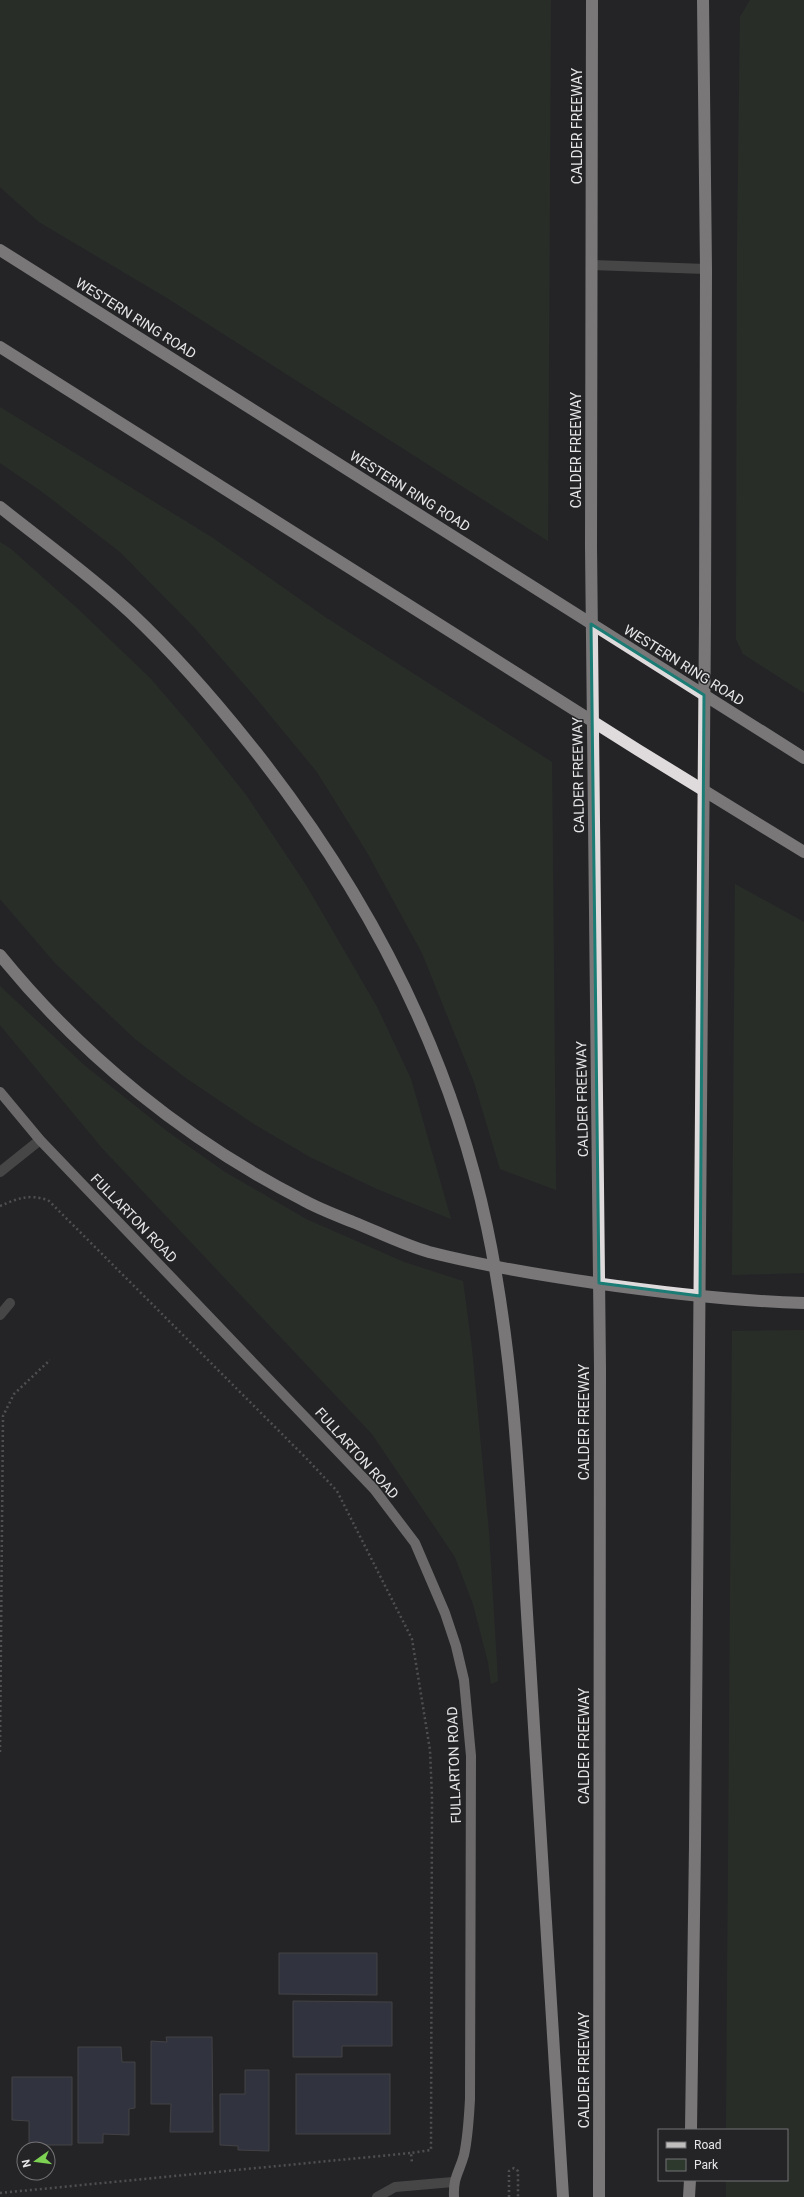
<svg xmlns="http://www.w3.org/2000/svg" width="804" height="2197" font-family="Roboto,sans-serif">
<rect width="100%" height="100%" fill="#242426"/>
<g fill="#2d392c">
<path d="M0,0H551L548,541L167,298L39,222L0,187Z"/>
<path d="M750,0H804V693L743,654L736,639L737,247L740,17Z"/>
<path d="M0,407L213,538L325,617L552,762L556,1190L500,1169L474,1082L422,953L368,854L317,772L256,698L195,628L120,552L41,491L0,463Z"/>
<path d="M0,542L11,549L79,610L150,678L193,728L246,795L306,885L377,1007L411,1079L451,1219L377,1189L310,1157L254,1124L186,1078L135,1039L55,963L0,899Z"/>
<path d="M735,884L804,922V1273L732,1275Z"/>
<path d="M0,986L84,1065L168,1132L225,1172L306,1219L404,1262L463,1281L472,1349L489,1533L498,1681L491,1684L488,1662L473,1604L455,1557L372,1434L102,1148L0,1025Z"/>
<path d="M804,1330V2197H726V2180H787V2130H726L732,1331Z"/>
</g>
<g fill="#42455e" stroke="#666669">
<path d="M279,1953H377V1995L279,1994Z"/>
<path d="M293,2001L392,2002V2046H342V2057H293Z"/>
<path d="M166,2037H212L213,2132H170L171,2104H151V2041L167,2042Z"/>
<path d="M78,2047H121L122,2062H135V2108L129,2109V2135L103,2134V2143H78Z"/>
<path d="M245,2070H269V2151L238,2150V2146L220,2145V2094H245Z"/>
<rect x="296" y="2074" width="94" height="60"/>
<path d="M12,2077H72V2145H29V2121L12,2120Z"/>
</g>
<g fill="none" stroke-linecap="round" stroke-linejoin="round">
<g stroke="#848486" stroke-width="2.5" stroke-dasharray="2 3" stroke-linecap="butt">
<path d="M0,1206C19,1198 28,1194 48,1200L306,1458L337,1491L412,1639L430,1750L432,1797L431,2150L411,2153L412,2163"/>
<path d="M0,1752L3,1416L14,1394L50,1360"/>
<path d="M0,2193L411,2153"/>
<path d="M509,2197V2171L514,2168L518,2171V2197"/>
</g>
<g stroke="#717070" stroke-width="10">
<path d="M592,265L706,269"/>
<path d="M0,1172L40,1140"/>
<path d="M0,1315L10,1303"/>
<path d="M377,2197L395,2187L453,2182"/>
</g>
<path stroke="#c0bdbd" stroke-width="10" d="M0,1092L40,1140L374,1489L415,1543L445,1613L456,1646L464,1680L471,1756L470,2099C469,2117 468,2137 464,2155C459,2173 453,2177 454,2197"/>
<g stroke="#dfdbdc" stroke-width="12">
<path d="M592,0L591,547L600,1368L599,2197"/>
<path d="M0,250L804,758"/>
<path d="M0,347L638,750L804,852"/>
<path d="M0,507C44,542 90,575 131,613C177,656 217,703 256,752C366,892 450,1052 487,1227C516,1364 520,1507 529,1646C540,1830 552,2013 563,2197"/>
<path d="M0,955C81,1055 187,1141 303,1200C319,1209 336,1215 353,1222C378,1232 404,1245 429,1252C484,1266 540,1275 595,1283C665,1293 734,1301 804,1303"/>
<path d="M691,2130L695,1845L705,620L706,269L703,0"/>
<path d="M689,2197L690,2180"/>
</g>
</g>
<path d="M0 0H804V2197H0ZM591,624L704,695L700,1296L599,1283Z" fill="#242426" fill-opacity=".55" fill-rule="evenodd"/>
<path fill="none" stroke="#1a7c74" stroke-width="3" stroke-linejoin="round" d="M591,624L704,695L700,1296L599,1283Z"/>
<g text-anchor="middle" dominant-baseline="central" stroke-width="3" stroke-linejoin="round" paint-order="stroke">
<g font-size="14" fill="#e6e6e8" stroke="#242426">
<text transform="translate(577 126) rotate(-90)">CALDER FREEWAY</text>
<text transform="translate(136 318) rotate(32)">WESTERN RING ROAD</text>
<text transform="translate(576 450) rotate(-90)">CALDER FREEWAY</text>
<text transform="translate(410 491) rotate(32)">WESTERN RING ROAD</text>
<text transform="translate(684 665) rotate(32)">WESTERN RING ROAD</text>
<text transform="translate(578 775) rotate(-91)">CALDER FREEWAY</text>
<text transform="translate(582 1099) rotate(-91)">CALDER FREEWAY</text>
<text transform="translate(134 1218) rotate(46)">FULLARTON ROAD</text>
<text transform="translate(584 1422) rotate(-90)">CALDER FREEWAY</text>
<text transform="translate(357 1453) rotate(48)">FULLARTON ROAD</text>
<text transform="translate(584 1746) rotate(-90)">CALDER FREEWAY</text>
<text transform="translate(454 1765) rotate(-92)">FULLARTON ROAD</text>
<text transform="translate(584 2070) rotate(-90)">CALDER FREEWAY</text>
</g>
</g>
<rect x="658" y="2129" width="130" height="52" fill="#242426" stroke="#727274"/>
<rect x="666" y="2142" width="20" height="6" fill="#c0bdbd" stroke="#727274"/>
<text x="694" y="2149" font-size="12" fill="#e6e6e8">Road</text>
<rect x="666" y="2159" width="20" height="12" fill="#2d392c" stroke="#727274"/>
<text x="694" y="2169" font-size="12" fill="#e6e6e8">Park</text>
<g transform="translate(36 2161) rotate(256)"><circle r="19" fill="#242426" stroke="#727274"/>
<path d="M0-3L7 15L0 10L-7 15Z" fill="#7dd153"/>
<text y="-6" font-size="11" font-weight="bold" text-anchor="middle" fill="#e6e6e8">N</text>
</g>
</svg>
